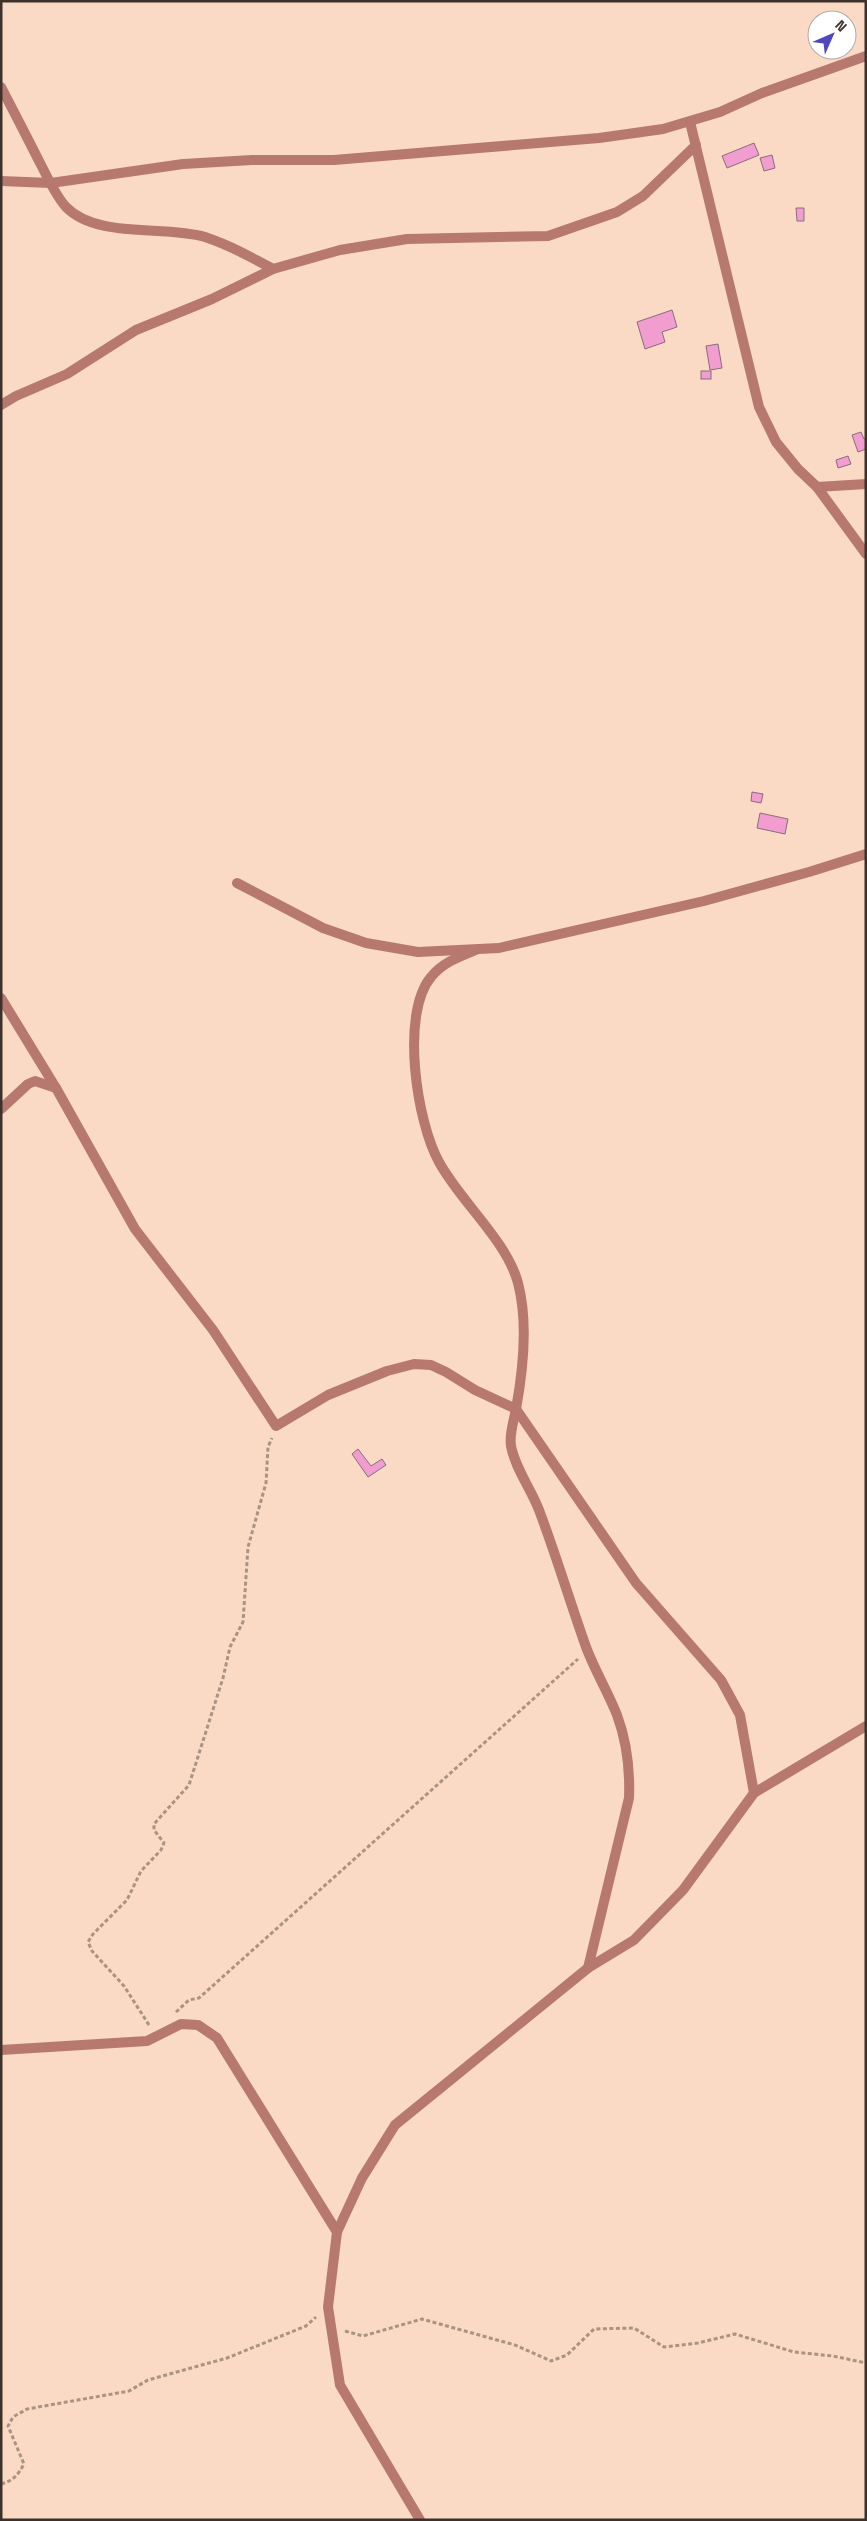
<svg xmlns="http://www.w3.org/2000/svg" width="867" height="2521" font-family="'Space Grotesk',sans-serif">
<rect width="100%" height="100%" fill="#fadac5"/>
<g fill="#f19dcf" stroke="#8a6c7d">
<path d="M754,143L759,155L727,168L722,156Z"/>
<path d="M772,155L775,168L764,171L760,158Z"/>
<path d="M796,208H804V221H797Z"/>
<path d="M672,310L677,327L662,332L665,342L645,349L637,322Z"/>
<path d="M718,344L722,368L710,370L706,346Z"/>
<rect x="701" y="371" width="10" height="8"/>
<path d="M861,432L864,439L866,438V449L858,452L852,435Z"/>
<path d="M848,456L851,464L838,468L836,460Z"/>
<path d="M752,792L763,794L761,803L751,801Z"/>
<path d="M760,813L788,819L785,834L757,828Z"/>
<path d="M358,1449L371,1466L382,1459L386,1465L368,1477L352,1454Z"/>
</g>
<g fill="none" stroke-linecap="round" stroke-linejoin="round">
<g stroke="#ab9384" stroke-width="3" stroke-dasharray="4 2.5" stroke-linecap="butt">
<path d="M176,2012L189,2000L199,1998L578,1659"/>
<path d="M149,2025L124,1986L92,1951L88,1942L93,1934L127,1900L141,1871L161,1850L164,1843L154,1830V1824L189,1785L223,1678L230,1647L243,1622L248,1547L266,1483L268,1447L272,1438"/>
<path d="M345,2331L363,2336L422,2319L515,2345L551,2361L567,2355L594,2329L634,2328L664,2347L698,2343L735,2334L794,2352L833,2356L866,2363"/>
<path d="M1,2484C13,2481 18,2475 24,2464L8,2426L13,2417L27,2409L129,2391L148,2380L227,2358L306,2326L316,2317"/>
</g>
<g stroke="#b77870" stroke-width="10">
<path d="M1,87C14,112 27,137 39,161C47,176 55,195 66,207C97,239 164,225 205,237C229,245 251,257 273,269"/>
<path d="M690,122L759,407L776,442L798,469L817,487L866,554"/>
<path d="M1,181L51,183L183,164L252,160H334L599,138L663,129L720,112L762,93L866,56"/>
<path d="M1,405L16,396L67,374L136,330L212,299L273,269L340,250L407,239L548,236L617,212L643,196L696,145"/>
<path d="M817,487L866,484"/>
<path d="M237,883L323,928L366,943L418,952L499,948L704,901L809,872L866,854"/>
<path d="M478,949C461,956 443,962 431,977C400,1014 417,1123 439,1162C460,1201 507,1241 518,1283C528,1321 523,1371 516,1409C514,1421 509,1433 511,1446C515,1468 531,1489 539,1510C556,1555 570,1602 586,1647C595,1671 608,1692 617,1715C627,1742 630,1771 629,1798L588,1968"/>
<path d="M1,998L56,1088L135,1229L213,1330L276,1426L328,1395L387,1371L414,1364L431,1365L446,1372L475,1390L516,1409L636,1583L721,1680L740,1715L754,1793"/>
<path d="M1,1109L28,1084L35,1081L56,1088"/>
<path d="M1,2050L147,2041L181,2024L198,2025L217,2038L337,2232L328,2307L340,2385L420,2520"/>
<path d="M337,2232L362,2178L395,2125L588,1968L634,1940L683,1890L754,1793L866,1726"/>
</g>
</g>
<rect width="867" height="2521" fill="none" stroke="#3d3129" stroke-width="5"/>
<g transform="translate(832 35) rotate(45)"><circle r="24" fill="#ffffff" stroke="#b1ada9"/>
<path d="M0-4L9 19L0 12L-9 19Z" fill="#5047be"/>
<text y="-8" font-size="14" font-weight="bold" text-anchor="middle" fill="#3d3129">N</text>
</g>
</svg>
